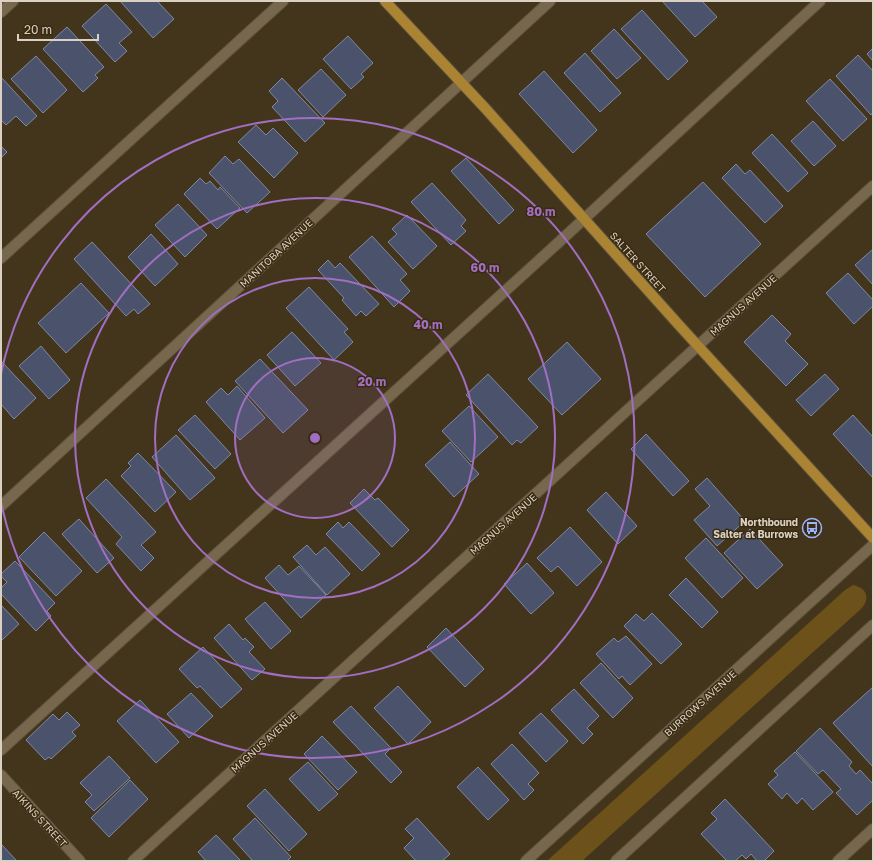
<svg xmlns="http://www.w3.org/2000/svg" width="874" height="862" font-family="'Golos Text',sans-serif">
<rect width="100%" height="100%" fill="#43351c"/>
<path fill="#6d511a" d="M853,585C867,588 870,598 862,608L582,861H547L845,590Z"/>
<g fill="#4a526c" stroke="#7f88a5">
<path d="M120,1H157L174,19L153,38Z"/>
<path d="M662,1H702L717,17L695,37Z"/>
<path d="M106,4L132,32L119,43L127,51L115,62L82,26Z"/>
<path d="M642,10L688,61L668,80L621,29Z"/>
<path d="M67,27L104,67L95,75L98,78L83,92L43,49Z"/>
<path d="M614,29L641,58L617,79L591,51Z"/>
<path d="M348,36L373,63L361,74L364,77L351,89L323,59Z"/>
<path d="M873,48V61L867,54Z"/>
<path d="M585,53L621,93L600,112L564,73Z"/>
<path d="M858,55L873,71V112L871,115L836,76Z"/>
<path d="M36,56L67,90L43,113L11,79Z"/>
<path d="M321,69L346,95L323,117L298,90Z"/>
<path d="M544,71L597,130L573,153L519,94Z"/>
<path d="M1,77L37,116L26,126L16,116L6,125L1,120Z"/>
<path d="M282,78L325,123L305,142L272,107L278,101L269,91Z"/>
<path d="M830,79L867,119L843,141L806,101Z"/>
<path d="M813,121L836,146L814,166L791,141Z"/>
<path d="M256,125L266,135L273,128L298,153L274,178L238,142Z"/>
<path d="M772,134L808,173L788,192L752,153Z"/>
<path d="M1,146L7,152L1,158Z"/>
<path d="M225,156L233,164L239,159L270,192L247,213L209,173Z"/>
<path d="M466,158L514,210L499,224L451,171Z"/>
<path d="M736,164L745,174L750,170L783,206L765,223L722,178Z"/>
<path d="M200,178L206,184L210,181L218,190L220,187L240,208L217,229L184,194Z"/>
<path d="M703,182L761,244L705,297L646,234Z"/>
<path d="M432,183L466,220L461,226L466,231L451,245L411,202Z"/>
<path d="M178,204L207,235L185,257L155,225Z"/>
<path d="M407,215L437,246L413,269L388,242L397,234L392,229Z"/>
<path d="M151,234L178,264L155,286L128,257Z"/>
<path d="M372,236L407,274L400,280L410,291L394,307L349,257Z"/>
<path d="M92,242L150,304L138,314L134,309L126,316L74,259Z"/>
<path d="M873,249V285L855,265Z"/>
<path d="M328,260L335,268L340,263L379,304L366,316L361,311L356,316L342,300L344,298L318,270Z"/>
<path d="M848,273L873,300V306L854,324L826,293Z"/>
<path d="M81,283L109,313L66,353L38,323Z"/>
<path d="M309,287L348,329L344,332L353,342L334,360L286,308Z"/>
<path d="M772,315L791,334L785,341L808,364L786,386L744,342Z"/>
<path d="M292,332L321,363L295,386L267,355Z"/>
<path d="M567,342L601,379L562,415L528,379Z"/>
<path d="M41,346L70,380L49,399L19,366Z"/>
<path d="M260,359L308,410L283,433L235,381Z"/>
<path d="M1,361L36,398L14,419L1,404Z"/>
<path d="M488,374L538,427L521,443L517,440L512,445L466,395Z"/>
<path d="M825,374L839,389L811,416L796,400Z"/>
<path d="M237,386L265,418L240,440L206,402L221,388L228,395Z"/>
<path d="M469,406L498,437L471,462L442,431Z"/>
<path d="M195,415L231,454L215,469L178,430Z"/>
<path d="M853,415L873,437V478L833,434Z"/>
<path d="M646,434L689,481L673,496L631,449Z"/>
<path d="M176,435L215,478L190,500L152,457Z"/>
<path d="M450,442L479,474L454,497L425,465Z"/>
<path d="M138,453L176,492L155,512L121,476L131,466L128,463Z"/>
<path d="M707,478L745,521L717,546L694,520L710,506L695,489Z"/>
<path d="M106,479L156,532L141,545L154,558L141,571L116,544L122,537L86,498Z"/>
<path d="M364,489L375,500L378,498L409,530L392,547L350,503Z"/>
<path d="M606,492L637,526L618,544L587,510Z"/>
<path d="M79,519L114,558L97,573L62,534Z"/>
<path d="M338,522L343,528L349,522L380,554L362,571L326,534Z"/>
<path d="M570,527L602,562L577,586L558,566L551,572L537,558Z"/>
<path d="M750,529L783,565L757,589L724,553Z"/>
<path d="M44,532L82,571L56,596L19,557Z"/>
<path d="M706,538L743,578L722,598L685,558Z"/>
<path d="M307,545L316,555L325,547L350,574L327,595L293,557Z"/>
<path d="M15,561L55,603L47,611L51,616L36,631L1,594V588L7,582L1,576V574Z"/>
<path d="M527,563L554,593L531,614L504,584Z"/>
<path d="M279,565L288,575L299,566L326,595L301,618L265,578Z"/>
<path d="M686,578L718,612L702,628L669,595Z"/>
<path d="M265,602L291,631L271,649L245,619Z"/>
<path d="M1,605L19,624L1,641Z"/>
<path d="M652,613L682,644L661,664L624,626L636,614L644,621Z"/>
<path d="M229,624L243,640L245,638L254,647L249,652L265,669L252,680L214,638Z"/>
<path d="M446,628L484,669L465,687L427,647Z"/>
<path d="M626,636L652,664L630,685L622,676L619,679L596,654L614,638L618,642Z"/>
<path d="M203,647L242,689L221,708L200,686L197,688L179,669Z"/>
<path d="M601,663L633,698L613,718L580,683Z"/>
<path d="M398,686L431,722L408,744L374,708Z"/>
<path d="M873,687V767L833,723Z"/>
<path d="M574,689L599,716L587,728L593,734L583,744L551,710Z"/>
<path d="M191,693L213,716L189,738L167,714Z"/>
<path d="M140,700L179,742L156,763L117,721Z"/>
<path d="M351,706L391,748L385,754L402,772L391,783L333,722Z"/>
<path d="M67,712L80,725L72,732L76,736L51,759L49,757L45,760L26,740L53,714L59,720Z"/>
<path d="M541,713L568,741L546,762L519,733Z"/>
<path d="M820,728L852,762L849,766L856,774L860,770L873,784V800L857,815L836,793L841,789L823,770L818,774L796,751Z"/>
<path d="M322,736L357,772L338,790L304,754Z"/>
<path d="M512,744L539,773L528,784L534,790L524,800L491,764Z"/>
<path d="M795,752L833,792L813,810L802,798L797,804L787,793L782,799L768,784L778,775L774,771Z"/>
<path d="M109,756L130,778L94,811L85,802L92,795L80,783Z"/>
<path d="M308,762L338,794L319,811L289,779Z"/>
<path d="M478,767L509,800L488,820L457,787Z"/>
<path d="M130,780L148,799L109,837L91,818Z"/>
<path d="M265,789L307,834L289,851L247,806Z"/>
<path d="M725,799L774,851L764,861H757L751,854L746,859L742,855L735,861H727L701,834L717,819L711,813Z"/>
<path d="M255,818L291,857L287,861H253L233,839Z"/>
<path d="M417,818L450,854L442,861H416L404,848L414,838L405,829Z"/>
<path d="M216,835L241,861H206L198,852Z"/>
<path d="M1,844L17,861H1Z"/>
</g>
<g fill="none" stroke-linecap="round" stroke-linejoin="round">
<defs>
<g id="minor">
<path d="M1,12L13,1"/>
<path d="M1,258L283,1"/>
<path d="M1,506L550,1"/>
<path d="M1,750L559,242L820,1"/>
<path d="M1,775L80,861"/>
<path d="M133,861L873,186"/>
<path d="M526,861L873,545"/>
<path d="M616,861L873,625"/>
<path d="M838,861L873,829"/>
</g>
<path id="major" d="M385,1L485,108L678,324L873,538"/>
</defs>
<use href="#minor" stroke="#5f523d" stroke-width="12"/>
<use href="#major" stroke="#5f523d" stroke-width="12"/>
<use href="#minor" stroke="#77684d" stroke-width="10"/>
<use href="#major" stroke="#ab8433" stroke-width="10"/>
</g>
<circle cx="315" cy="438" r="80" fill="#a16ec1" fill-opacity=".12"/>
<g fill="none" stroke="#a16ec1" stroke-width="2">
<circle cx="315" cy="438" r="80"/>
<circle cx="315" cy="438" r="160"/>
<circle cx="315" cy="438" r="240"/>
<path d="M1 374A320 320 0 1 1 1 502"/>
</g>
<defs>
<symbol id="bus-ring" viewBox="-11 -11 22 22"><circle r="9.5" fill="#392b12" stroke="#9db4fd" stroke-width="1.5"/><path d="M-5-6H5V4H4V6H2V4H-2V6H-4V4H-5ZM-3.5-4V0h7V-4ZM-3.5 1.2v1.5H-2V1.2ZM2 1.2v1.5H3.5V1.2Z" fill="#9db4fd"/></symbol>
</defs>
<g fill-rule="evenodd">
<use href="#bus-ring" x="801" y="517" width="22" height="22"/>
</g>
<g text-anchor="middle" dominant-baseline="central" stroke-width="3" stroke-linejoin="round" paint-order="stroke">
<g font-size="10" fill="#dad1c3" stroke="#392b12">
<text transform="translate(276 253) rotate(-43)">MANITOBA AVENUE</text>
<text transform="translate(638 262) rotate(48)">SALTER STREET</text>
<text transform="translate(743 305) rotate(-42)">MAGNUS AVENUE</text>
<text transform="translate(503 524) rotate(-42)">MAGNUS AVENUE</text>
<text transform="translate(700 703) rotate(-42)">BURROWS AVENUE</text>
<text transform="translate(264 742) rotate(-42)">MAGNUS AVENUE</text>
<text transform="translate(40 818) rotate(47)">AIKINS STREET</text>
</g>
<g font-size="10" font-weight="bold" fill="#dad1c3" stroke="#392b12" text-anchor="end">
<text x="798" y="522">Northbound<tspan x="798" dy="12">Salter at Burrows</tspan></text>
</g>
</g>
<circle cx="315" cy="438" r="6" fill="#a16ec1" stroke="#392b12" stroke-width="2"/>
<g font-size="12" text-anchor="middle" font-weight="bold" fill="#a16ec1" stroke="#392b12" stroke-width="3" stroke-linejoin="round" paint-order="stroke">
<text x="541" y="216">80 m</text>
<text x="485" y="272">60 m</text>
<text x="428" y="329">40 m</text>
<text x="372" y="386">20 m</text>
</g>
<rect width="874" height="862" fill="none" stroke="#dad1c3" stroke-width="4"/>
<path d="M18 34v6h80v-6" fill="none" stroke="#dad1c3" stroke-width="2"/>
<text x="24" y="34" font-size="12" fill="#dad1c3" stroke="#392b12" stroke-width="3" paint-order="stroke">20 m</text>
</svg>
